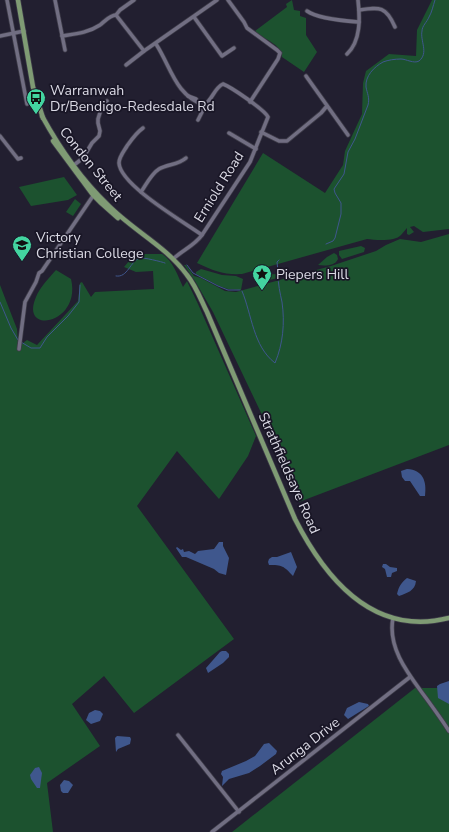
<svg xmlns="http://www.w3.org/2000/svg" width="449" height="832" font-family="'Nunito Sans',sans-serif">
<rect width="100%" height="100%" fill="#221f30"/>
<g fill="#1c522f">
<path d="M292,0L294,10L300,11V16L306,18V35L317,52L304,72L282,57C283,45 263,39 255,31L287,7L286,4Z"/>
<path d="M432,0H449V229L423,232L414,226L410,227L414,232L409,235L407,234V228C405,230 403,233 401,235C395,242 375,240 367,239L242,274C224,275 214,271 197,263L263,153L325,193L343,165L345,151L362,114L363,83L366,71L389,54L416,56L417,30Z"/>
<path d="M64,177L77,195L68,200L31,206L19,187Z"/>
<path d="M75,199L81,204L73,216L66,212Z"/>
<path d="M449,234V445L299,502L282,454L264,419L213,312L195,281L184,265H186L194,276L201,278L225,291L236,292L331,266L376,251L386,245L400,239L421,242Z"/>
<path d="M361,246L365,248L364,252L342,259L339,255V251Z"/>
<path d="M334,253L337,255L338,259C335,266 325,266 318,265L327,257Z"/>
<path d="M135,254H162C173,261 178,276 183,287L187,281L198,304L256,436L248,456L219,499L177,451L137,506L234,639L134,713L104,676L72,704L100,746L47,783L53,832H0V285L17,329L18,342L19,346L27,340L37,345L78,301L80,283L82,282L91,297L95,292L154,289L153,271L136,272L124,267Z"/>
<path d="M201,269L222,275L236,276L243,279L241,290L228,289L219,286L196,274V272Z"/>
<path d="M56,270L71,279C82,324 19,336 36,297C40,287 49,278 56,270Z"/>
<path d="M277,274L278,278L256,283L254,277L260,275Z"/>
<path d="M415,688H449V832H232Z"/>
</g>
<g fill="#3f578d">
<path d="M407,469C423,470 427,481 425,496H420L410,481H405L402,477L401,471Z"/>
<path d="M219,542H223V546L229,558L226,575L219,573L214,569L186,557H182L176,548L177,547L181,550L183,549L184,552L189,551L195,554L198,551L214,549Z"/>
<path d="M291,552L297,567L293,576C284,566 282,565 269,565L268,562L269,559L272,557H277Z"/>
<path d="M383,564H386L390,567L397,568V571L392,573L391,577H387L385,569L382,567Z"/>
<path d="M407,578L416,581C415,591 407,593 399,596L397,594C399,586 401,583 407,578Z"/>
<path d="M222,651H226L229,654V657L223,663L208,673L206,668L220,652Z"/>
<path d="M449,681V704L438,698L437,686L440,684Z"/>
<path d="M359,702L368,704L369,706L348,719L344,715L347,708Z"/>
<path d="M95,710L100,711L103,714L100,721L91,724L86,720L89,713Z"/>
<path d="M117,736L130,737L131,739L130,744L118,749L116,752L115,738Z"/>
<path d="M269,743L277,751L276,754L260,766L249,773L229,779L222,786L223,777L221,774L222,771L246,761L255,756L264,744Z"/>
<path d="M39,767L42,773L40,788H37L31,779L30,775L35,768Z"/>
<path d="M64,780L69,781L73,785L68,793H63L61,791L60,785Z"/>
</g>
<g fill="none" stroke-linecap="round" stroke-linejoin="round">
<g stroke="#3f578d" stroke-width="1">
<path d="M326,244L333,241L335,238L341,214V203L335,193L334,189L344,174L348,152L355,139L368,105C370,98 367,93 366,87C365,76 374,67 383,62C388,60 395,59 401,59C406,59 414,64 419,61C429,53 420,41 422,31C422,26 427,22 429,17C432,12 433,6 435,0"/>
<path d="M187,265L193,273L218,286L228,290H240"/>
<path d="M278,271L277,262L279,260"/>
<path d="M116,276C128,278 130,261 140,258C142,257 163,262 165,263"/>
<path d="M242,291C252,315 253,346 275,363C283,344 285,323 282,302C280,293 278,284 278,275"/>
<path d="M0,302L11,328L18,340"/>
<path d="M21,342L31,348H40L47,337L68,316L79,302L80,285"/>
</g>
<defs>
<g id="minor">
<path d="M7,0L27,104"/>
<path d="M55,0L65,50"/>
<path d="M228,0L244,22L247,28L277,50L280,53L278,59L250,102"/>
<path d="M359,10C380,7 386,6 395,27"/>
<path d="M307,11C318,19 346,21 359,22"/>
<path d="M116,15L144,51L217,0"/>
<path d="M194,17L222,56L234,48"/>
<path d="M0,36L24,31"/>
<path d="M62,36C75,34 88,33 100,25C105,21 110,15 116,15L120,10L134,0"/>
<path d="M156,44C171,67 175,95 204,105"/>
<path d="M347,54C361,41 360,18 358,0"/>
<path d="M126,65L144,51"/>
<path d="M306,76L348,135"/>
<path d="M188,96L196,99L198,102"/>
<path d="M143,128C136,133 132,139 127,146C124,151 119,157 119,163C120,185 184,222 202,235"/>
<path d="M261,132L279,141H287L321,113L327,106"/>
<path d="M229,133L256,149"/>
<path d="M0,136L18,159L21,158"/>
<path d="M74,165L83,158L92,143L99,136L100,131L98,123V119L102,106L107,101"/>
<path d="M141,192C146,185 151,174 159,169C168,164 178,165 186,158"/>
<path d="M173,259C183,250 195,245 202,235L250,162L268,117C265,110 231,87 223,84C214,88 212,101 204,105L203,110L198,120"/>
<path d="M19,349L25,302L36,282L39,273L42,271L95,193"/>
<path d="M393,618C387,649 410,676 426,698C434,709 442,720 449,731"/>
<path d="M178,735L239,812"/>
<path d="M212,832L410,677"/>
</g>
<g id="major">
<path d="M18,0L33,87L43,118"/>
<path d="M42,116C59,147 82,180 107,204C132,230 166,246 187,275C196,286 201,300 207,312L295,519C326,580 374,637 449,618"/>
<path d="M53,141L93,195L100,202L118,218"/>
</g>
</defs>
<use href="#minor" stroke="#3d3b48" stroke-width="5"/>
<use href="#major" stroke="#3d3b48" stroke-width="6"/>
<use href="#minor" stroke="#716e82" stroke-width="3.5"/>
<use href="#major" stroke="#7f9b74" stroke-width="4.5"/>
</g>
<defs>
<symbol id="bus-pin" viewBox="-11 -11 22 30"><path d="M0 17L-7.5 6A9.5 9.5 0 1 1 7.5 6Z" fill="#43d4a0" stroke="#191626"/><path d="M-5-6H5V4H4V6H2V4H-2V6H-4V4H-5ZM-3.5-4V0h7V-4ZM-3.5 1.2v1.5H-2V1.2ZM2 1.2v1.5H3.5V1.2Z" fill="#111"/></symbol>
<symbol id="school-pin" viewBox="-11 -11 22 30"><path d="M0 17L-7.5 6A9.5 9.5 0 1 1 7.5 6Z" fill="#43d4a0" stroke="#191626"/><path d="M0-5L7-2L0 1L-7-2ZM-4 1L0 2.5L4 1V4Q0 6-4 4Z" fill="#111"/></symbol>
<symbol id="sight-pin" viewBox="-11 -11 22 30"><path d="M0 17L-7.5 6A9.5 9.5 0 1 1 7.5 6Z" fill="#43d4a0" stroke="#191626"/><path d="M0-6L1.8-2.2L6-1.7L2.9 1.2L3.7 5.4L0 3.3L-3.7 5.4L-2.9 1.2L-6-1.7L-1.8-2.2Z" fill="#111"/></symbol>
</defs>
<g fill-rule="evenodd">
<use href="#bus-pin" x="25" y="87" width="22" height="30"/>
<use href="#school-pin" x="11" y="234" width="22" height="30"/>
<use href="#sight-pin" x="251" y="263" width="22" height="30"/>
</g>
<g text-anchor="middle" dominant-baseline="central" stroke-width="3.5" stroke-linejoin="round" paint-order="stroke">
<g font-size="14" fill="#dad9e4" stroke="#191626" text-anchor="start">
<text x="50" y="90">Warranwah<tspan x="50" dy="16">Dr/Bendigo-Redesdale Rd</tspan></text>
<text x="36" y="237">Victory<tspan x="36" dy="16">Christian College</tspan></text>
<text x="276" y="274">Piepers Hill</text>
</g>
<g font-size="14" fill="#dad9e4" stroke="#191626">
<text transform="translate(91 164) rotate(51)">Condon Street</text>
<text transform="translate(219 187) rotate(-58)">Erniold Road</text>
<text transform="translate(289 473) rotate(66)">Strathfieldsaye Road</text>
<text transform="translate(305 746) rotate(-38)">Arunga Drive</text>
</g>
</g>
</svg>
